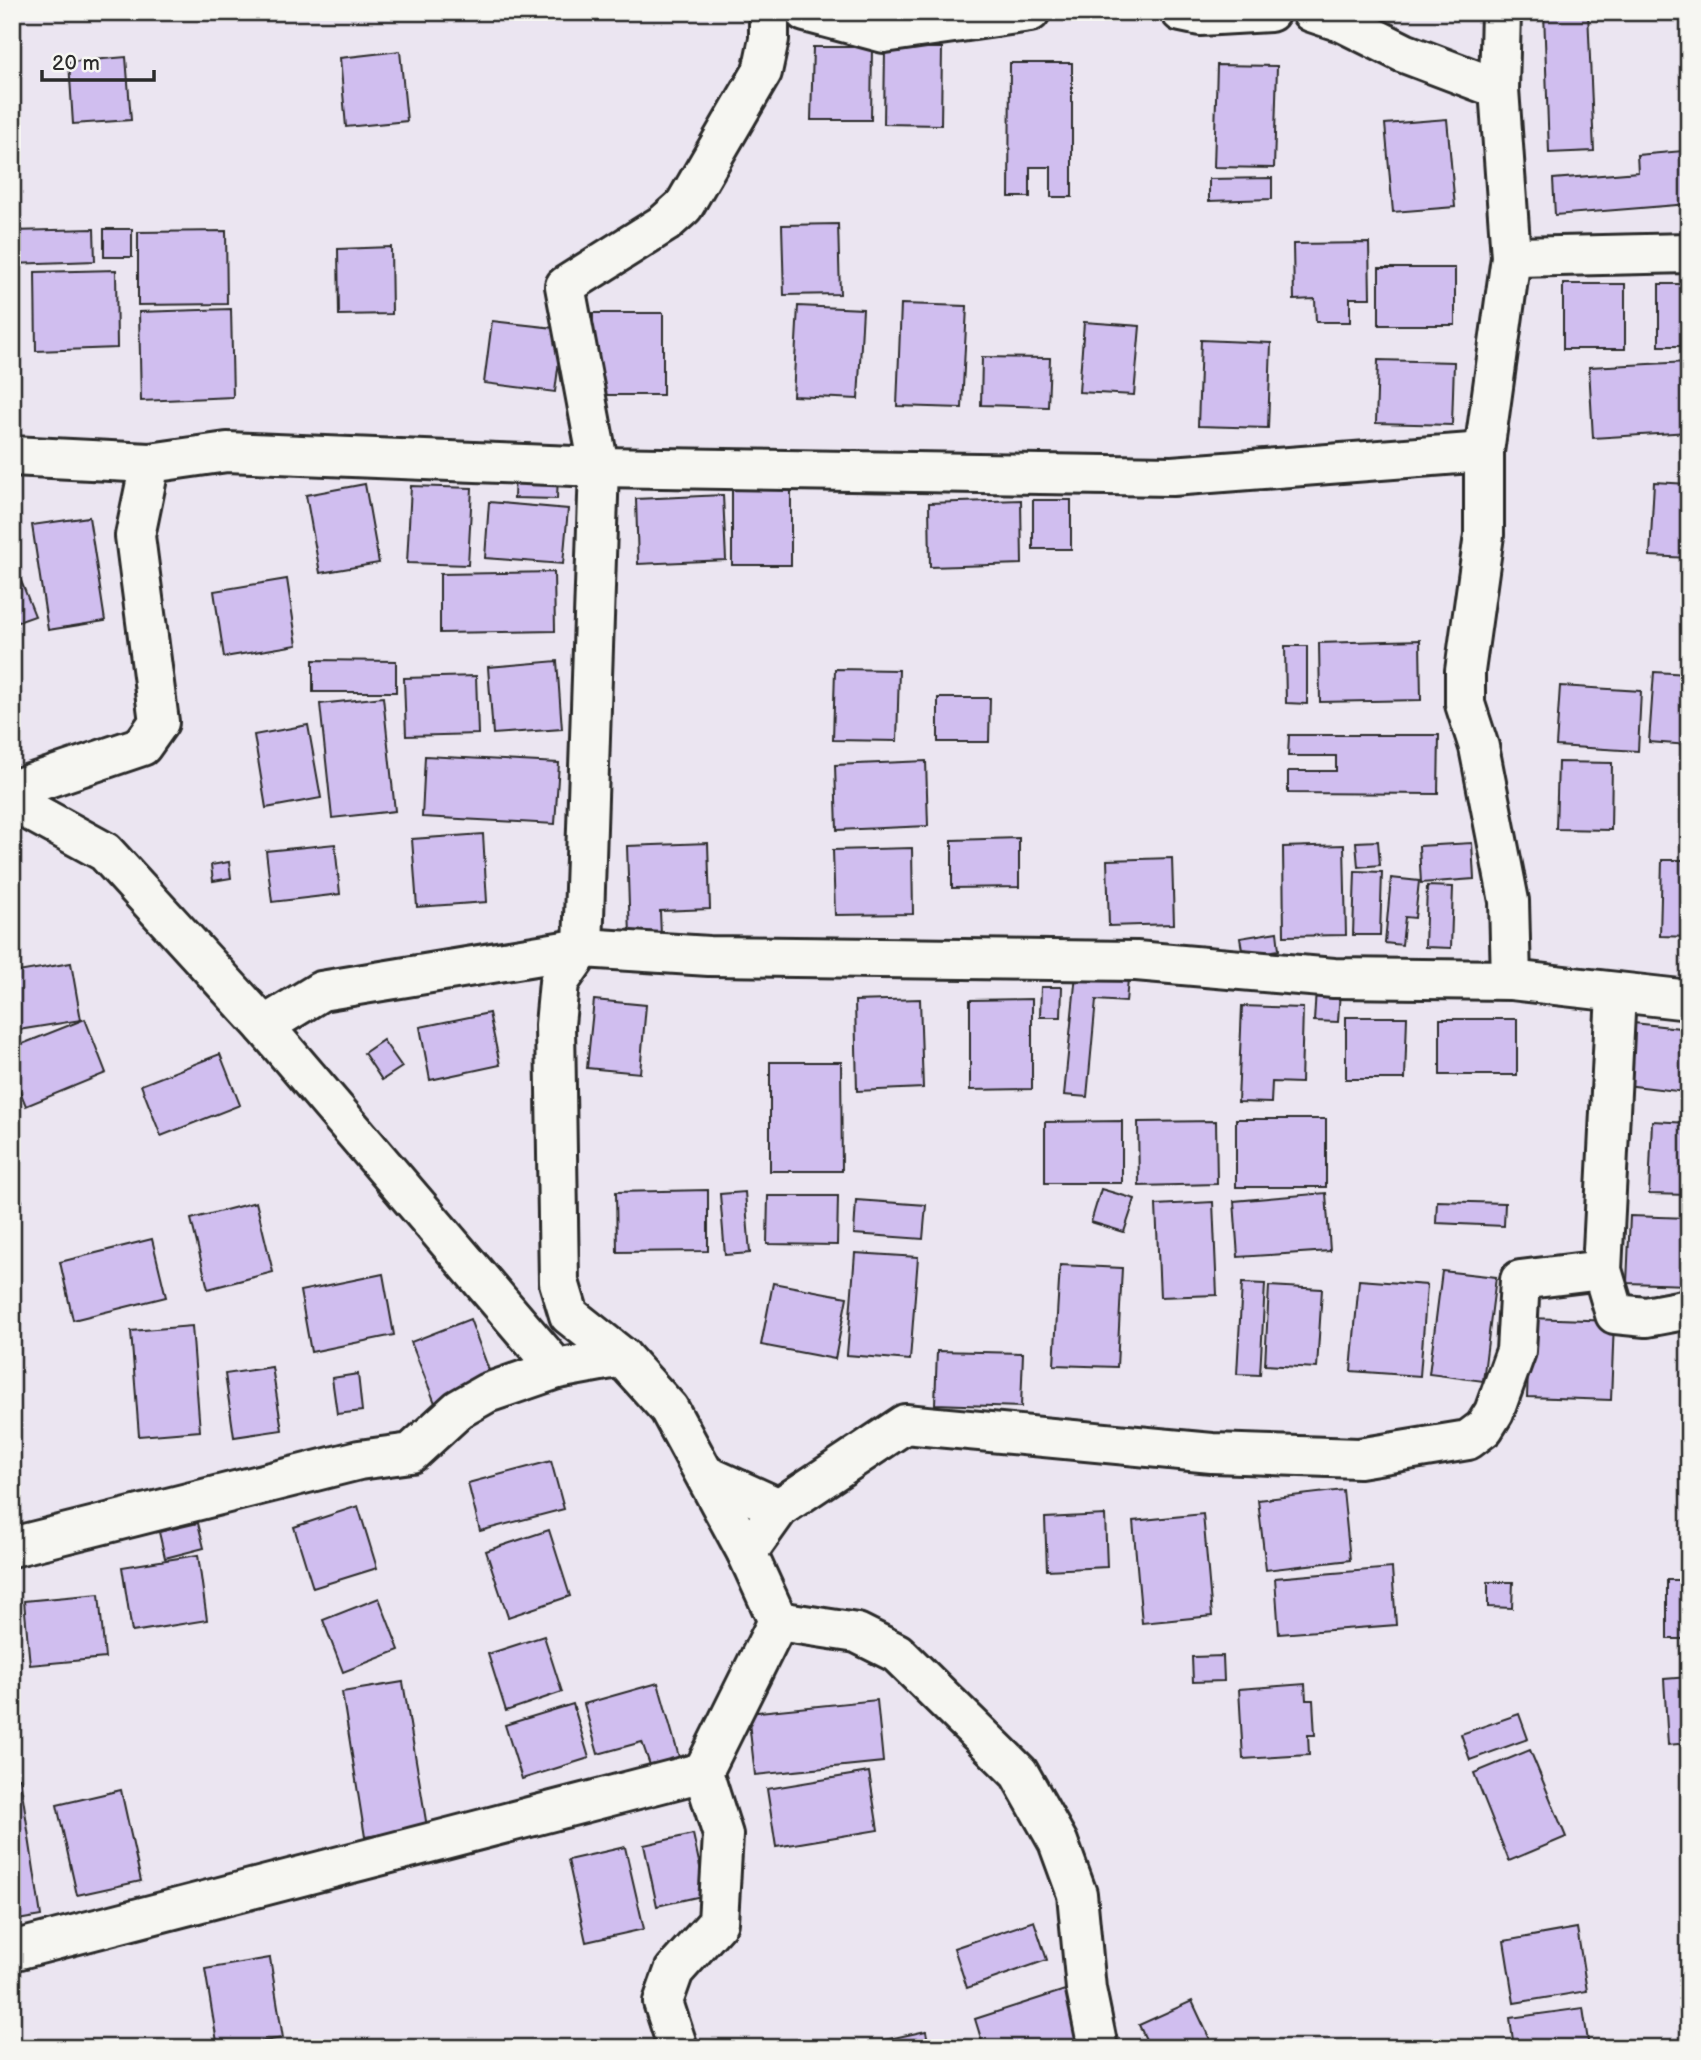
<svg xmlns="http://www.w3.org/2000/svg" width="1701" height="2060" font-family="'Balsamiq Sans',sans-serif">
<rect width="100%" height="100%" fill="#ebe5f1"/>
<filter id="ink" filterUnits="userSpaceOnUse"><feTurbulence type="fractalNoise" baseFrequency=".0143" numOctaves="2"/><feDisplacementMap in="SourceGraphic" scale="14" xChannelSelector="R" yChannelSelector="G"/><feConvolveMatrix kernelMatrix="1 2 1 2 8 2 1 2 1" color-interpolation-filters="sRGB"/></filter>
<g filter="url(#ink)">
<g fill="#d0beef" stroke="#2b2b2b" stroke-width="2">
<path d="M1544,12H1588L1594,151L1549,153Z"/>
<path d="M813,47H872L871,120H811Z"/>
<path d="M885,48H942L941,125L884,124Z"/>
<path d="M400,51L407,121L346,127L340,58Z"/>
<path d="M126,57L131,120L73,124L69,62Z"/>
<path d="M1010,63H1072V197H1051V167H1030V197H1009Z"/>
<path d="M1217,65L1277,66L1274,168L1214,167Z"/>
<path d="M1447,119L1455,207L1393,212L1385,124Z"/>
<path d="M1683,151L1684,167H1689V204L1555,215L1553,179L1638,172L1637,155Z"/>
<path d="M1272,178V199L1209,201V179Z"/>
<path d="M838,224L840,294L784,295L782,225Z"/>
<path d="M94,229L95,261L12,264V231Z"/>
<rect x="104" y="229" width="28" height="28"/>
<path d="M226,231L227,304L138,305V232Z"/>
<path d="M1369,243L1370,298H1350V322H1316L1315,299L1294,300L1293,244Z"/>
<path d="M391,247L392,314L339,315L338,249Z"/>
<rect x="1379" y="268" width="76" height="57"/>
<path d="M116,270L117,348L36,351L35,272Z"/>
<rect x="1563" y="284" width="62" height="65"/>
<rect x="1659" y="284" width="30" height="62"/>
<path d="M901,304L967,306L962,408L897,406Z"/>
<path d="M798,306L863,309L858,399L793,396Z"/>
<path d="M231,309L233,397L141,401L139,312Z"/>
<path d="M593,313H663V395H592Z"/>
<path d="M492,321L563,329L555,392L484,383Z"/>
<path d="M1084,322L1140,326L1134,395L1079,392Z"/>
<path d="M1201,340L1271,343L1268,428L1198,426Z"/>
<path d="M982,357L1050,358L1048,407L981,405Z"/>
<path d="M1378,360L1454,362L1452,425L1376,423Z"/>
<path d="M1689,362V432L1593,438L1589,367Z"/>
<path d="M515,472L558,473L557,499L514,498Z"/>
<path d="M791,480V565H732V481Z"/>
<path d="M1654,482L1689,484V558L1650,556Z"/>
<path d="M365,484L379,563L320,573L306,495Z"/>
<path d="M411,486L472,488L468,565L407,563Z"/>
<path d="M723,495L726,560L638,564L636,499Z"/>
<path d="M1021,500L1022,564L930,567L929,503Z"/>
<rect x="1033" y="500" width="38" height="49"/>
<path d="M489,502L568,509L563,564L485,558Z"/>
<path d="M89,517L105,621L48,630L32,525Z"/>
<path d="M12,558L35,616L12,624Z"/>
<path d="M554,572L555,631L440,633V574Z"/>
<path d="M287,579L297,645L224,657L214,591Z"/>
<path d="M1420,640L1421,700L1320,702L1319,643Z"/>
<path d="M1285,646H1307V704L1286,703Z"/>
<path d="M313,660L396,661V692H313Z"/>
<path d="M557,661L562,729L493,734L488,667Z"/>
<path d="M835,669L899,670L897,741L833,740Z"/>
<path d="M1654,672L1689,674V745L1649,742Z"/>
<path d="M476,676L478,734L406,736L404,678Z"/>
<path d="M1560,686L1641,691L1638,751L1556,746Z"/>
<path d="M383,697L395,811L332,818L320,704Z"/>
<path d="M938,698H990L989,742H938Z"/>
<path d="M308,725L321,798L266,808L254,735Z"/>
<path d="M1289,735H1439L1438,794L1288,793V771H1336V756H1288Z"/>
<path d="M425,756L559,763L555,824L422,817Z"/>
<path d="M926,761L928,826L837,830L835,765Z"/>
<path d="M1558,762L1612,763L1611,830L1556,829Z"/>
<path d="M483,834L487,902L417,907L412,839Z"/>
<path d="M1019,838V887L952,888V840Z"/>
<path d="M1378,841L1380,865L1358,867L1356,842Z"/>
<path d="M708,843L710,909L660,911L661,935L630,936L627,846Z"/>
<path d="M1472,843L1474,879L1421,883L1419,846Z"/>
<path d="M335,844L340,894L272,902L266,851Z"/>
<path d="M1344,845L1346,935L1284,936L1283,847Z"/>
<path d="M912,848L913,914L835,915L833,850Z"/>
<path d="M1172,858L1174,924L1109,926L1107,860Z"/>
<path d="M1662,860H1689V937L1660,936Z"/>
<path d="M229,862L231,878L213,881L211,865Z"/>
<path d="M1355,871L1382,872L1380,935H1353Z"/>
<path d="M1391,878L1419,881L1415,918L1405,917L1402,945L1385,943Z"/>
<path d="M1427,886L1453,887L1451,948L1425,947Z"/>
<path d="M1277,932L1279,950L1243,956L1240,938Z"/>
<path d="M71,963L81,1020L12,1031V973Z"/>
<path d="M1076,974L1128,979L1126,1002L1096,1000L1087,1097L1064,1095Z"/>
<path d="M1041,987H1062L1061,1017H1040Z"/>
<path d="M1316,989L1340,990L1338,1022L1314,1021Z"/>
<path d="M920,999L923,1088L857,1091L855,1001Z"/>
<path d="M1032,999V1089L970,1090V1000Z"/>
<path d="M594,1000L646,1005L640,1073L587,1068Z"/>
<path d="M1242,1006L1303,1008L1301,1083L1272,1082L1271,1103L1238,1102Z"/>
<path d="M489,1013L500,1065L430,1080L420,1027Z"/>
<path d="M1346,1017H1407L1405,1079H1346Z"/>
<path d="M85,1019L106,1073L26,1106L12,1072V1048Z"/>
<rect x="1440" y="1019" width="77" height="56"/>
<path d="M1624,1022L1689,1029L1685,1092L1617,1084Z"/>
<path d="M383,1040L402,1067L382,1080L364,1053Z"/>
<path d="M220,1054L240,1105L161,1136L141,1085Z"/>
<path d="M770,1062H841L842,1171H770Z"/>
<rect x="1236" y="1119" width="90" height="68"/>
<path d="M1122,1121V1183H1045V1122Z"/>
<path d="M1216,1121L1217,1184L1139,1186L1138,1122Z"/>
<path d="M1652,1121L1689,1123V1195L1649,1194Z"/>
<path d="M12,1173L22,1201L12,1204Z"/>
<path d="M1101,1189L1135,1199L1124,1232L1091,1222Z"/>
<path d="M708,1190V1251L617,1252L616,1192Z"/>
<path d="M745,1192L750,1253L725,1255L720,1194Z"/>
<path d="M1326,1193L1330,1251L1238,1257L1234,1201Z"/>
<path d="M768,1196H838L837,1245L767,1244Z"/>
<path d="M856,1200L926,1205L923,1239L854,1234Z"/>
<path d="M1437,1201L1505,1203L1504,1226L1436,1223Z"/>
<path d="M256,1202L273,1272L208,1289L191,1219Z"/>
<path d="M1213,1202L1217,1295L1160,1297L1156,1205Z"/>
<path d="M1630,1216L1689,1218V1285L1627,1283Z"/>
<path d="M152,1239L166,1297L73,1320L60,1262Z"/>
<path d="M855,1253L918,1257L910,1360L847,1355Z"/>
<path d="M1060,1265L1122,1268L1117,1367L1054,1365Z"/>
<path d="M1442,1271L1496,1277L1483,1381L1429,1374Z"/>
<path d="M383,1274L394,1335L311,1352L300,1291Z"/>
<path d="M1359,1280L1427,1285L1420,1376L1351,1371Z"/>
<path d="M773,1283L847,1297L835,1359L761,1345Z"/>
<path d="M1242,1283L1265,1284L1260,1375L1237,1374Z"/>
<path d="M1269,1286L1322,1289L1317,1368L1265,1365Z"/>
<path d="M1530,1318L1614,1321L1611,1400L1527,1397Z"/>
<path d="M470,1319L493,1381L435,1403L411,1342Z"/>
<path d="M192,1326L200,1431L139,1436L131,1331Z"/>
<path d="M937,1351L1023,1353L1021,1407L935,1404Z"/>
<path d="M272,1367L282,1430L234,1437L225,1374Z"/>
<path d="M358,1374L362,1411L337,1414L332,1378Z"/>
<path d="M551,1461L564,1509L480,1531L468,1483Z"/>
<path d="M1343,1490L1350,1560L1266,1570L1258,1500Z"/>
<path d="M358,1506L377,1568L313,1588L294,1527Z"/>
<path d="M1203,1514L1212,1616L1142,1623L1133,1521Z"/>
<path d="M1105,1515L1107,1567L1047,1570L1045,1518Z"/>
<path d="M198,1523L204,1548L165,1558L159,1532Z"/>
<path d="M549,1530L570,1596L508,1617L486,1551Z"/>
<path d="M198,1555L207,1620L132,1632L122,1567Z"/>
<path d="M1392,1568L1396,1625L1279,1634L1275,1578Z"/>
<rect x="1667" y="1580" width="22" height="59"/>
<path d="M1488,1582H1513L1512,1608L1488,1607Z"/>
<path d="M99,1594L105,1658L30,1665L24,1601Z"/>
<path d="M379,1598L399,1650L343,1672L323,1620Z"/>
<path d="M544,1636L562,1692L506,1711L488,1654Z"/>
<path d="M1223,1656L1224,1681L1193,1682L1192,1657Z"/>
<path d="M1689,1677V1743L1668,1745L1664,1679Z"/>
<path d="M403,1682L427,1827L365,1837L342,1692Z"/>
<path d="M658,1683L679,1757L650,1765L642,1742L598,1754L584,1704Z"/>
<path d="M1305,1684L1306,1700H1313L1315,1735H1308L1309,1755L1243,1759L1239,1689Z"/>
<path d="M877,1700L883,1762L755,1775L748,1713Z"/>
<path d="M573,1704L589,1758L522,1779L505,1725Z"/>
<path d="M1519,1714L1528,1739L1470,1760L1461,1734Z"/>
<path d="M1530,1750L1566,1837L1509,1861L1474,1773Z"/>
<path d="M869,1772L878,1830L776,1847L767,1789Z"/>
<path d="M20,1778L41,1916L12,1921V1779Z"/>
<path d="M121,1790L141,1881L77,1895L57,1805Z"/>
<path d="M693,1834L706,1895L657,1906L644,1845Z"/>
<path d="M625,1847L644,1929L586,1942L568,1860Z"/>
<path d="M1034,1921L1047,1960L967,1988L954,1948Z"/>
<path d="M1577,1928L1587,1991L1514,2003L1504,1941Z"/>
<path d="M270,1958L283,2038L218,2048L205,1969Z"/>
<path d="M1065,1990L1083,2046L984,2048L975,2019Z"/>
<path d="M1192,2001L1214,2048H1150L1139,2025Z"/>
<path d="M1583,2008L1589,2048H1514L1510,2018Z"/>
<path d="M926,2031L929,2048H867L866,2044Z"/>
</g>
<g fill="none" stroke-linecap="round" stroke-linejoin="round">
<defs>
<g id="minor">
<path d="M805,12L884,33L1030,12"/>
<path d="M1181,12L1200,16L1270,12"/>
<path d="M1311,12L1344,23L1404,53L1499,89"/>
<path d="M1501,12L1499,89L1511,257L1484,452V535L1465,671V704L1479,747L1509,901L1511,980"/>
<path d="M1511,257L1689,253"/>
<path d="M12,456L150,463"/>
<path d="M12,790L142,746L159,722L135,536L150,463L227,452L599,467L1172,476L1484,452"/>
<path d="M12,801L105,852L264,1026L557,1369"/>
<path d="M1616,993L1602,1270L1615,1314L1646,1317L1689,1309"/>
<path d="M264,1026L321,991L583,948L709,956L1136,961L1334,978L1511,980L1689,1000"/>
<path d="M706,1475L779,1508"/>
<path d="M12,1547L359,1460L411,1453L459,1409L487,1393L557,1369L622,1357"/>
<path d="M747,1553L779,1508L905,1424L1212,1453L1359,1458L1468,1440L1484,1428L1494,1412L1516,1351L1520,1280L1602,1270"/>
<path d="M778,1621L857,1633L897,1653L1019,1773L1058,1842L1077,1894L1086,1989L1098,2048"/>
<path d="M12,1951L703,1772"/>
<path d="M678,2048L663,2002L674,1971L718,1922L723,1835L703,1772L778,1621L747,1553L669,1409L622,1357L569,1315L559,1282L555,1025L559,982L583,948L599,467L565,286L665,223L684,206L762,72L769,39V12"/>
</g>
</defs>
<use href="#minor" stroke="#2b2b2b" stroke-width="44"/>
<use href="#minor" stroke="#f6f6f2" stroke-width="38"/>
</g>
</g>
<rect width="1701" height="2060" fill="none" stroke="#f6f6f2" stroke-width="42"/>
<rect x="21" y="21" width="1659" height="2018" fill="none" stroke="#2b2b2b" stroke-width="2.5" filter="url(#ink)"/>
<path d="M42 70v10h112v-10" fill="none" stroke="#2b2b2b" stroke-width="3.5"/>
<text x="52" y="70" font-size="21" fill="#2b2b2b" stroke="#f6f6f2" stroke-width="5" paint-order="stroke">20 m</text>
</svg>
